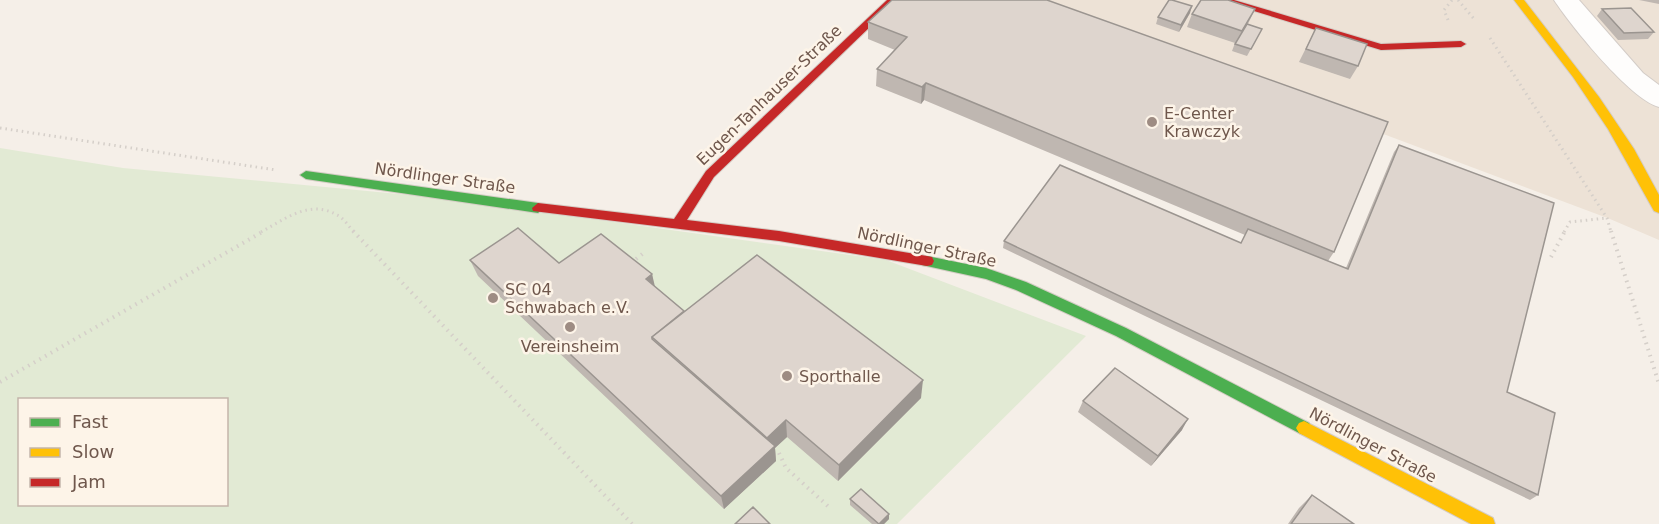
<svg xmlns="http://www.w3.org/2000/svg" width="1659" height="524" font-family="'DejaVu Sans',sans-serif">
<rect width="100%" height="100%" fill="#f5efe8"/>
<path fill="#ede2d6" d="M1016,0H1659V240L1610,219L1133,40Z"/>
<path fill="#e2ead4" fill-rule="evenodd" d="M0,148L123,168L441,198L886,260L1086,336L897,524H0ZM20,400H226V504H20Z"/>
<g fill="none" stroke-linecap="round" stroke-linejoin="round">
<defs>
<path id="street" d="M1554,0H1579L1643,73L1659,85V107C1630,99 1572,27 1554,0Z"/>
<g id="fast">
<path d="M306,171L538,203L544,208L538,213L306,179L300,175Z"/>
<path d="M927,256L986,268L1026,282L1126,328L1309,423L1312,428L1309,433L1304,435L1299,433L1116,336L1016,290L986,279L922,265L920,261L922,257Z"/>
</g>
<g id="slow">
<path d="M1514,0H1524L1599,97L1634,149L1659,195V213L1654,211L1608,129L1573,77Z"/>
<path d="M1304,421L1493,518L1495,524H1471L1299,433L1296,428L1299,423Z"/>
</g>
<g id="jam">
<path d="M887,0H898L714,177L687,220L779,231L927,256L932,257L934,261L932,265L927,266L779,241L533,211L532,208L538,203L674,219L706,171Z"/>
<path d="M1218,0H1234L1381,44L1461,41L1466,44L1461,47L1381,50Z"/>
</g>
</defs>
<use href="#street" stroke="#d3ccc7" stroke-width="2"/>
<use href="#fast" stroke="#d4ccc4" stroke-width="2"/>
<use href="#slow" stroke="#d4ccc4" stroke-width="2"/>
<use href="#jam" stroke="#d4ccc4" stroke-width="2"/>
<g stroke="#d5cfc9" stroke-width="3" stroke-dasharray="1.5 4" stroke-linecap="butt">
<path d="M1458,0L1475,20"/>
<path d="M1448,20L1444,10L1452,0"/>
<path d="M1490,38L1607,218L1611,232"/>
<path d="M0,128L276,170"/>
<path d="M261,232C285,219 310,199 337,215C344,218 349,227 354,232"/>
<path d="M1564,232L1570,222L1607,218"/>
</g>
<g stroke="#d5cfc9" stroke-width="4" stroke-dasharray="1.5 5" stroke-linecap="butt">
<path d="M353,231L632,524"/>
<path d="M1611,231L1659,384"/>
<path d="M1551,257L1565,231"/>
<path d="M631,263L646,251"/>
<path d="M0,382L264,231"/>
<path d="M779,453L786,468L830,508"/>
</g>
<use href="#street" fill="#fefdfc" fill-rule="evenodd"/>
<use href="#fast" fill="#4caf50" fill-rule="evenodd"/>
<use href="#slow" fill="#ffc107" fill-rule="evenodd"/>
<use href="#jam" fill="#c62828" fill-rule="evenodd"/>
</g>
<g fill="#bfb7b1">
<path d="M892,0L1334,252L1328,261L1346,268L1394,152L1399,145L1507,392L1538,495L1530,500L1003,248L1004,241L1241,243L1245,235L924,100L921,104L876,86L877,69L895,50L868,39V22Z"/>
<path d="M1639,0H1659V4Z"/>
<path d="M1255,9L1248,24L1262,29L1247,56L1232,51L1235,43L1187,27L1192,14Z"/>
<path d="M1602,9L1654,32L1648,39L1618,40L1597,16Z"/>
<path d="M1190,13L1179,32L1156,24L1158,17Z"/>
<path d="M1316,28L1358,66L1350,79L1299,62Z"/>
<path d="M470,260L559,263L652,274L654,286L684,311L921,398L838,481L787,437L775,448L776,461L724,509L478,276Z"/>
<path d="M1083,401L1182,430L1151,466L1078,412Z"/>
<path d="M1312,495L1354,524H1288L1299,508Z"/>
<path d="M850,499L889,514V519L884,524H872L850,505Z"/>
</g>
<g fill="#9b9590">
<path d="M1192,6L1190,13L1179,32L1181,25Z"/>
<path d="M926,83L924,100L921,104L922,87Z"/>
<path d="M652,274L656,291L646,279Z"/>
<path d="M923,380L921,398L838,481L839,465Z"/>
<path d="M1188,419L1182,430L1151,466L1158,456Z"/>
<path d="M786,420L787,437L775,448L776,461L724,509L721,496L768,452L767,438Z"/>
<path d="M889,514V519L884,524H879Z"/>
</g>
<g fill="#ded5ce" stroke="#9b9590" stroke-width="1.5">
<path d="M892,0H1047L1388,122L1334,252L926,83L922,87L877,69L907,37L868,22Z"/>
<path d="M1169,0H1172L1192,6L1181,25L1158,17Z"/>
<path d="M1201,0H1228L1255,9L1242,31L1192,14Z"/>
<path d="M1631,8L1654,32L1624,33L1602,9Z"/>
<path d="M1247,24L1262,29L1251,49L1235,44Z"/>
<path d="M1316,28L1367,44L1358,66L1306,49Z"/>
<path d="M1399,145L1554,203L1507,392L1555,413L1538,495L1004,241L1060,165L1241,243L1248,229L1348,269Z"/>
<path d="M518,228L559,263L601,234L652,274L646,279L684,311L652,337V339L775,446L721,496L470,260Z"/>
<path d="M757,255L923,380L839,465L786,420L767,438L652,337Z"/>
<path d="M1115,368L1188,419L1158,456L1083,401Z"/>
<path d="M861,489L889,514L879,524L850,499Z"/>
<path d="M1312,495L1354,524H1291Z"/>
<path d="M753,507L770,524H735Z"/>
</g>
<g fill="#9e8c83" stroke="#fdf4e8" stroke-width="2">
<circle cx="1152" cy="122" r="6"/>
<circle cx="493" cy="298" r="6"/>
<circle cx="570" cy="327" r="6"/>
<circle cx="787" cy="376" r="6"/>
</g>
<g text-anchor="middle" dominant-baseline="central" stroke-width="5" stroke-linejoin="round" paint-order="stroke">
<g font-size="16" fill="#6f574c" stroke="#fdf4e8">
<text transform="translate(769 95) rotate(-44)">Eugen-Tanhauser-Straße</text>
<text transform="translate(445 178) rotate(8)">Nördlinger Straße</text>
<text transform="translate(927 247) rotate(12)">Nördlinger Straße</text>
<text transform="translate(1373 445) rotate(28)">Nördlinger Straße</text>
</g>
<g font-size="16" fill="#6f574c" stroke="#fdf4e8" text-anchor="start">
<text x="1164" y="113">E-Center<tspan x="1164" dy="18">Krawczyk</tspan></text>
<text x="505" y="289">SC 04<tspan x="505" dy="18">Schwabach e.V.</tspan></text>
<text x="570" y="346" text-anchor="middle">Vereinsheim</text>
<text x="799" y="376">Sporthalle</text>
</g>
</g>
<rect x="18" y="398" width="210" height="108" fill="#fdf4e8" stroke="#c4b5aa" stroke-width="1.5"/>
<rect x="30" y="418" width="30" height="9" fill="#4caf50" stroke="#c4b5aa" stroke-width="1.5"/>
<text x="72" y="428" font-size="18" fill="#6f574c">Fast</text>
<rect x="30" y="448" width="30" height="9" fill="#ffc107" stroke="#c4b5aa" stroke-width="1.5"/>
<text x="72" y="458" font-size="18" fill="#6f574c">Slow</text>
<rect x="30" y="478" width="30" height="9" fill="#c62828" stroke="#c4b5aa" stroke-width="1.5"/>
<text x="72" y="488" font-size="18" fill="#6f574c">Jam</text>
</svg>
